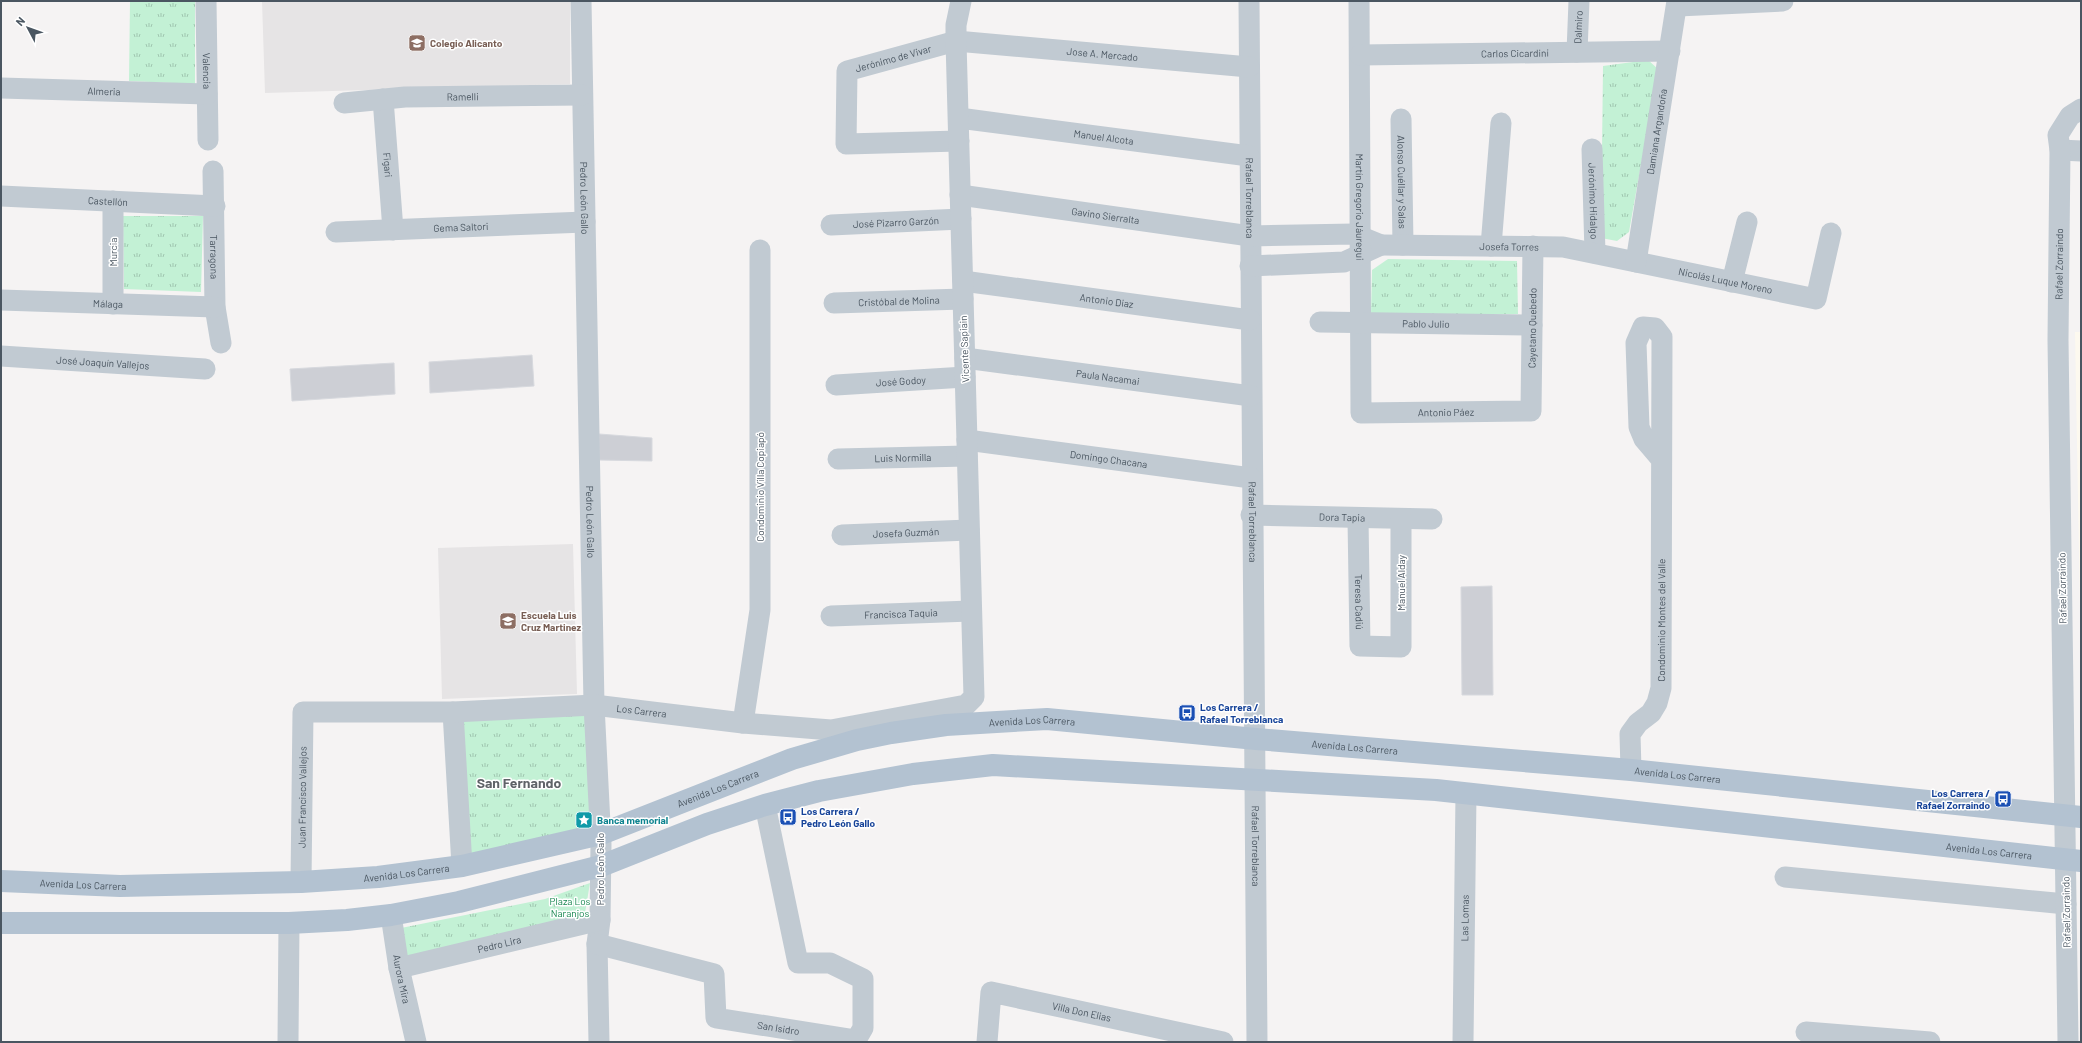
<svg xmlns="http://www.w3.org/2000/svg" width="2082" height="1043" font-family="Barlow,sans-serif">
<defs>
<pattern id="park-tufts" width="24" height="20" patternUnits="userSpaceOnUse"><rect width="24" height="20" fill="#c3f1d5"/><path d="M3 7l-1-3M5 7V3M7 7l1-3M15 17l-1-3M17 17v-4M19 17l1-3" fill="none" stroke="#a0c6b0"/></pattern>
</defs>
<rect width="100%" height="100%" fill="#f5f3f3"/>
<path fill="#fdf9ef" d="M2075,332H2081V665Z"/>
<g fill="#e6e4e5">
<path d="M262,1H570V84L265,93Z"/>
<path d="M573,544L577,694L442,699L438,548Z"/>
</g>
<g fill="url(#park-tufts)">
<path d="M130,1H195V84L129,81Z"/>
<path d="M1648,60L1658,69L1629,232L1617,241L1601,238L1603,66Z"/>
<path d="M123,216H203L201,292L124,289Z"/>
<path d="M1388,259L1517,261L1518,314L1371,315L1372,270Z"/>
<path d="M585,710L596,831L466,860L457,716Z"/>
<path d="M590,883L584,919L407,957L401,928L545,899Z"/>
</g>
<g fill="#cdcfd5" stroke="#d7d9de">
<path d="M532,355L534,386L430,393L429,362Z"/>
<path d="M394,363L395,394L292,401L290,369Z"/>
<path d="M599,434L652,438V461L599,460Z"/>
<path d="M1492,586L1493,695H1462L1461,587Z"/>
</g>
<g fill="none" stroke-linecap="round" stroke-linejoin="round">
<g stroke="#c1cad2" stroke-width="21">
<path id="s1" d="M206,1L208,140"/>
<path id="s2" d="M581,1L594,705L601,844L600,920L597,944L599,1042"/>
<path id="s3" d="M1249,1C1250,348 1256,695 1257,1042"/>
<path id="s4" d="M1359,1L1361,413L1531,411L1533,246"/>
<path d="M1678,6L1783,1"/>
<path id="s5" d="M1577,52L1579,1"/>
<path id="s6" d="M1360,55L1670,51"/>
<path id="s7" d="M1,88L207,94"/>
<path id="s8" d="M383,99L393,230"/>
<path id="s9" d="M344,103L405,97L582,95"/>
<path id="s10" d="M959,118L1249,156"/>
<path id="s11" d="M1401,119L1403,245"/>
<path id="s12" d="M959,141L846,144L847,71L956,41L1249,67"/>
<path id="s13" d="M1592,149L1595,253"/>
<path d="M2060,150L2081,151"/>
<path id="s14" d="M213,171L215,307L221,343"/>
<path id="s15" d="M960,195L1250,236L1354,234L1381,245L1344,262L1250,266"/>
<path id="s16" d="M1,196L215,206"/>
<path id="s17" d="M831,225L961,219"/>
<path id="s18" d="M336,232L585,222"/>
<path id="s19" d="M1381,245L1563,247L1816,299L1831,233"/>
<path d="M1491,246L1501,123"/>
<path id="s20" d="M1636,262L1677,1"/>
<path id="s21" d="M963,281L1250,320"/>
<path d="M1732,282L1747,222"/>
<path id="s22" d="M1,300L215,307"/>
<path id="s23" d="M834,303L963,299"/>
<path d="M113,304V201"/>
<path id="s24" d="M1320,322L1532,325"/>
<path id="s25" d="M1,356L205,369"/>
<path id="s26" d="M965,358L1251,396"/>
<path id="s27" d="M836,385L965,377"/>
<path id="s28" d="M967,440L1251,478"/>
<path id="s29" d="M838,459L967,456"/>
<path id="s30" d="M1251,515L1432,519"/>
<path id="s31" d="M1358,519L1360,646L1401,647V519"/>
<path id="s32" d="M842,535L969,530"/>
<path id="s33" d="M831,616L971,611"/>
<path d="M453,712L462,866"/>
<path d="M743,723L760,610V250"/>
<path id="s34" d="M1631,770L1630,734L1638,723L1651,713L1657,703L1661,688L1662,337L1655,328L1643,327L1636,343L1639,427L1644,439L1661,459"/>
<path d="M1785,877L2066,904"/>
<path id="s35" d="M301,882L303,712H453L594,705L743,723L831,730L966,705L974,697L956,41V25L961,1"/>
<path id="s36" d="M391,915L399,968L416,1042"/>
<path id="s37" d="M597,944L714,974L716,1018L856,1040L863,1028V979L830,963H798L765,805"/>
<path id="s38" d="M399,968L600,920"/>
<path d="M1806,1032L1930,1042"/>
<path d="M288,1042L289,923"/>
<path id="s39" d="M987,1042L991,992L1223,1042"/>
<path id="s40" d="M1463,1042L1466,794"/>
<path id="s41" d="M2068,1042L2058,340L2060,150L2058,135L2070,116L2081,109"/>
</g>
<g stroke="#b3c2d1" stroke-width="22">
<path id="s42" d="M1,881L120,886L301,882L378,877L462,866L601,834L792,759L857,740L891,733L946,725L1047,719L1256,739L1631,770L2081,817"/>
<path id="s43" d="M1,923H289L347,920L391,915L459,902L601,866L707,824L765,805L819,791L913,774L993,765L1436,790L2081,861"/>
</g>
</g>
<defs>
<symbol id="school-square" viewBox="-11 -11 22 22"><rect x="-9" y="-9" width="18" height="18" rx="4" fill="#8d6e63" stroke="#fff"/><path d="M0-5L7-2L0 1L-7-2ZM-4 1L0 2.5L4 1V4Q0 6-4 4Z" fill="#fff"/></symbol>
<symbol id="bus-square" viewBox="-11 -11 22 22"><rect x="-9" y="-9" width="18" height="18" rx="4" fill="#1a4fb4" stroke="#fff"/><path d="M-5-6H5V4H4V6H2V4H-2V6H-4V4H-5ZM-3.5-4V0h7V-4ZM-3.5 1.2v1.5H-2V1.2ZM2 1.2v1.5H3.5V1.2Z" fill="#fff"/></symbol>
<symbol id="sight-square" viewBox="-11 -11 22 22"><rect x="-9" y="-9" width="18" height="18" rx="4" fill="#0f9aa8" stroke="#fff"/><path d="M0-6L1.8-2.2L6-1.7L2.9 1.2L3.7 5.4L0 3.3L-3.7 5.4L-2.9 1.2L-6-1.7L-1.8-2.2Z" fill="#fff"/></symbol>
</defs>
<g fill-rule="evenodd">
<use href="#school-square" x="407" y="33" width="20" height="20"/>
<use href="#school-square" x="498" y="611" width="20" height="20"/>
<use href="#bus-square" x="1177" y="703" width="20" height="20"/>
<use href="#bus-square" x="1993" y="789" width="20" height="20"/>
<use href="#bus-square" x="778" y="807" width="20" height="20"/>
<use href="#sight-square" x="574" y="810" width="20" height="20"/>
</g>
<g text-anchor="middle" dominant-baseline="central" stroke-width="3" stroke-linejoin="round" paint-order="stroke">
<g font-size="10" fill="#4a5661" stroke="#fff">
<text stroke="none"><textPath href="#s5" startOffset="25">Dalmiro</textPath></text>
<text stroke="none"><textPath href="#s6" startOffset="155">Carlos Cicardini</textPath></text>
<text stroke="none"><textPath href="#s12" startOffset="446">Jose A. Mercado</textPath></text>
<text stroke="none"><textPath href="#s12" startOffset="234">Jerónimo de Vivar</textPath></text>
<text stroke="none"><textPath href="#s1" startOffset="70">Valencia</textPath></text>
<text stroke="none"><textPath href="#s7" startOffset="103">Almeria</textPath></text>
<text stroke="none"><textPath href="#s9" startOffset="119">Ramelli</textPath></text>
<text stroke="none"><textPath href="#s20" startOffset="132">Damiana Argandoña</textPath></text>
<text stroke="none"><textPath href="#s10" startOffset="146">Manuel Alcota</textPath></text>
<text stroke="none"><textPath href="#s8" startOffset="66">Figari</textPath></text>
<text stroke="none"><textPath href="#s11" startOffset="63">Alonso Cuéllar y Salas</textPath></text>
<text stroke="none"><textPath href="#s2" startOffset="197">Pedro León Gallo</textPath></text>
<text stroke="none"><textPath href="#s3" startOffset="197">Rafael Torreblanca</textPath></text>
<text stroke="none"><textPath href="#s16" startOffset="107">Castellón</textPath></text>
<text stroke="none"><textPath href="#s13" startOffset="52">Jerónimo Hidalgo</textPath></text>
<text stroke="none"><textPath href="#s4" startOffset="206">Martín Gregorio Jáuregui</textPath></text>
<text stroke="none"><textPath href="#s15" startOffset="147">Gavino Sierralta</textPath></text>
<text stroke="none"><textPath href="#s17" startOffset="65">José Pizarro Garzón</textPath></text>
<text stroke="none"><textPath href="#s18" startOffset="125">Gema Saltori</textPath></text>
<text stroke="none"><textPath href="#s19" startOffset="128">Josefa Torres</textPath></text>
<text transform="translate(113 252) rotate(-90)">Murcia</text>
<text stroke="none"><textPath href="#s14" startOffset="86">Tarragona</textPath></text>
<text stroke="none"><textPath href="#s41" startOffset="778">Rafael Zorraindo</textPath></text>
<text stroke="none"><textPath href="#s19" startOffset="348">Nicolás Luque Moreno</textPath></text>
<text stroke="none"><textPath href="#s23" startOffset="65">Cristóbal de Molina</textPath></text>
<text stroke="none"><textPath href="#s21" startOffset="145">Antonio Diaz</textPath></text>
<text stroke="none"><textPath href="#s22" startOffset="107">Málaga</textPath></text>
<text stroke="none"><textPath href="#s24" startOffset="106">Pablo Julio</textPath></text>
<text stroke="none"><textPath href="#s4" startOffset="665">Cayetano Quebedo</textPath></text>
<text transform="translate(964 349) rotate(-92)">Vicente Sapiain</text>
<text stroke="none"><textPath href="#s25" startOffset="102">José Joaquín Vallejos</textPath></text>
<text stroke="none"><textPath href="#s26" startOffset="144">Paula Nacamai</textPath></text>
<text stroke="none"><textPath href="#s27" startOffset="65">José Godoy</textPath></text>
<text stroke="none"><textPath href="#s4" startOffset="497">Antonio Páez</textPath></text>
<text stroke="none"><textPath href="#s29" startOffset="65">Luis Normilla</textPath></text>
<text stroke="none"><textPath href="#s28" startOffset="143">Domingo Chacana</textPath></text>
<text transform="translate(760 487) rotate(-90)">Condominio Villa Copiapó</text>
<text stroke="none"><textPath href="#s30" startOffset="91">Dora Tapia</textPath></text>
<text stroke="none"><textPath href="#s2" startOffset="521">Pedro León Gallo</textPath></text>
<text stroke="none"><textPath href="#s3" startOffset="521">Rafael Torreblanca</textPath></text>
<text stroke="none"><textPath href="#s32" startOffset="64">Josefa Guzmán</textPath></text>
<text transform="translate(1401 583) rotate(-90)">Manuel Alday</text>
<text transform="translate(2062 588) rotate(-91)">Rafael Zorraindo</text>
<text stroke="none"><textPath href="#s31" startOffset="83">Teresa Cadiú</textPath></text>
<text stroke="none"><textPath href="#s33" startOffset="70">Francisca Taquia</textPath></text>
<text stroke="none"><textPath href="#s34" startOffset="161">Condominio Montes del Valle</textPath></text>
<text stroke="none"><textPath href="#s35" startOffset="509">Los Carrera</textPath></text>
<text stroke="none"><textPath href="#s42" startOffset="1054">Avenida Los Carrera</textPath></text>
<text stroke="none"><textPath href="#s42" startOffset="1378">Avenida Los Carrera</textPath></text>
<text stroke="none"><textPath href="#s42" startOffset="1702">Avenida Los Carrera</textPath></text>
<text stroke="none"><textPath href="#s42" startOffset="730">Avenida Los Carrera</textPath></text>
<text stroke="none"><textPath href="#s35" startOffset="85">Juan Francisco Vallejos</textPath></text>
<text stroke="none"><textPath href="#s3" startOffset="845">Rafael Torreblanca</textPath></text>
<text stroke="none"><textPath href="#s43" startOffset="2013">Avenida Los Carrera</textPath></text>
<text transform="translate(600 869) rotate(-90)">Pedro León Gallo</text>
<text stroke="none"><textPath href="#s42" startOffset="406">Avenida Los Carrera</textPath></text>
<text stroke="none"><textPath href="#s42" startOffset="82">Avenida Los Carrera</textPath></text>
<text transform="translate(2066 912) rotate(-91)">Rafael Zorraindo</text>
<text stroke="none"><textPath href="#s40" startOffset="124">Las Lomas</textPath></text>
<text stroke="none"><textPath href="#s38" startOffset="103">Pedro Lira</textPath></text>
<text stroke="none"><textPath href="#s36" startOffset="65">Aurora Mira</textPath></text>
<text stroke="none"><textPath href="#s39" startOffset="143">Villa Don Elias</textPath></text>
<text stroke="none"><textPath href="#s37" startOffset="228">San Isidro</textPath></text>
</g>
<g font-size="10" font-weight="bold" fill="#785e54" stroke="#fff" text-anchor="start">
<text x="430" y="43">Colegio Alicanto</text>
<text x="521" y="615">Escuela Luis<tspan x="521" dy="12">Cruz Martinez</tspan></text>
</g>
<g font-size="10" font-weight="bold" fill="#164399" stroke="#fff" text-anchor="start">
<text x="1200" y="707">Los Carrera /<tspan x="1200" dy="12">Rafael Torreblanca</tspan></text>
<text x="1990" y="793" text-anchor="end">Los Carrera /<tspan x="1990" dy="12">Rafael Zorraindo</tspan></text>
<text x="801" y="811">Los Carrera /<tspan x="801" dy="12">Pedro León Gallo</tspan></text>
</g>
<g font-size="10" font-weight="bold" fill="#0d838f" stroke="#fff" text-anchor="start">
<text x="597" y="820">Banca memorial</text>
</g>
<g font-size="10" fill="#17864f" stroke="#fff">
<text x="570" y="901">Plaza Los<tspan x="570" dy="12">Naranjos</tspan></text>
</g>
<g font-size="14" font-weight="bold" fill="#5f6368" stroke="#fff">
<text x="519" y="782">San Fernando</text>
</g>
</g>
<rect width="2082" height="1043" fill="none" stroke="#4a5661" stroke-width="4"/>
<g transform="translate(28 28) rotate(311)" stroke="#ffffff" stroke-width="3" paint-order="stroke">
<path d="M0-3L7 15L0 10L-7 15Z" fill="#4a5661"/>
<text y="-6" font-size="11" font-weight="bold" text-anchor="middle" fill="#4a5661">N</text>
</g>
</svg>
